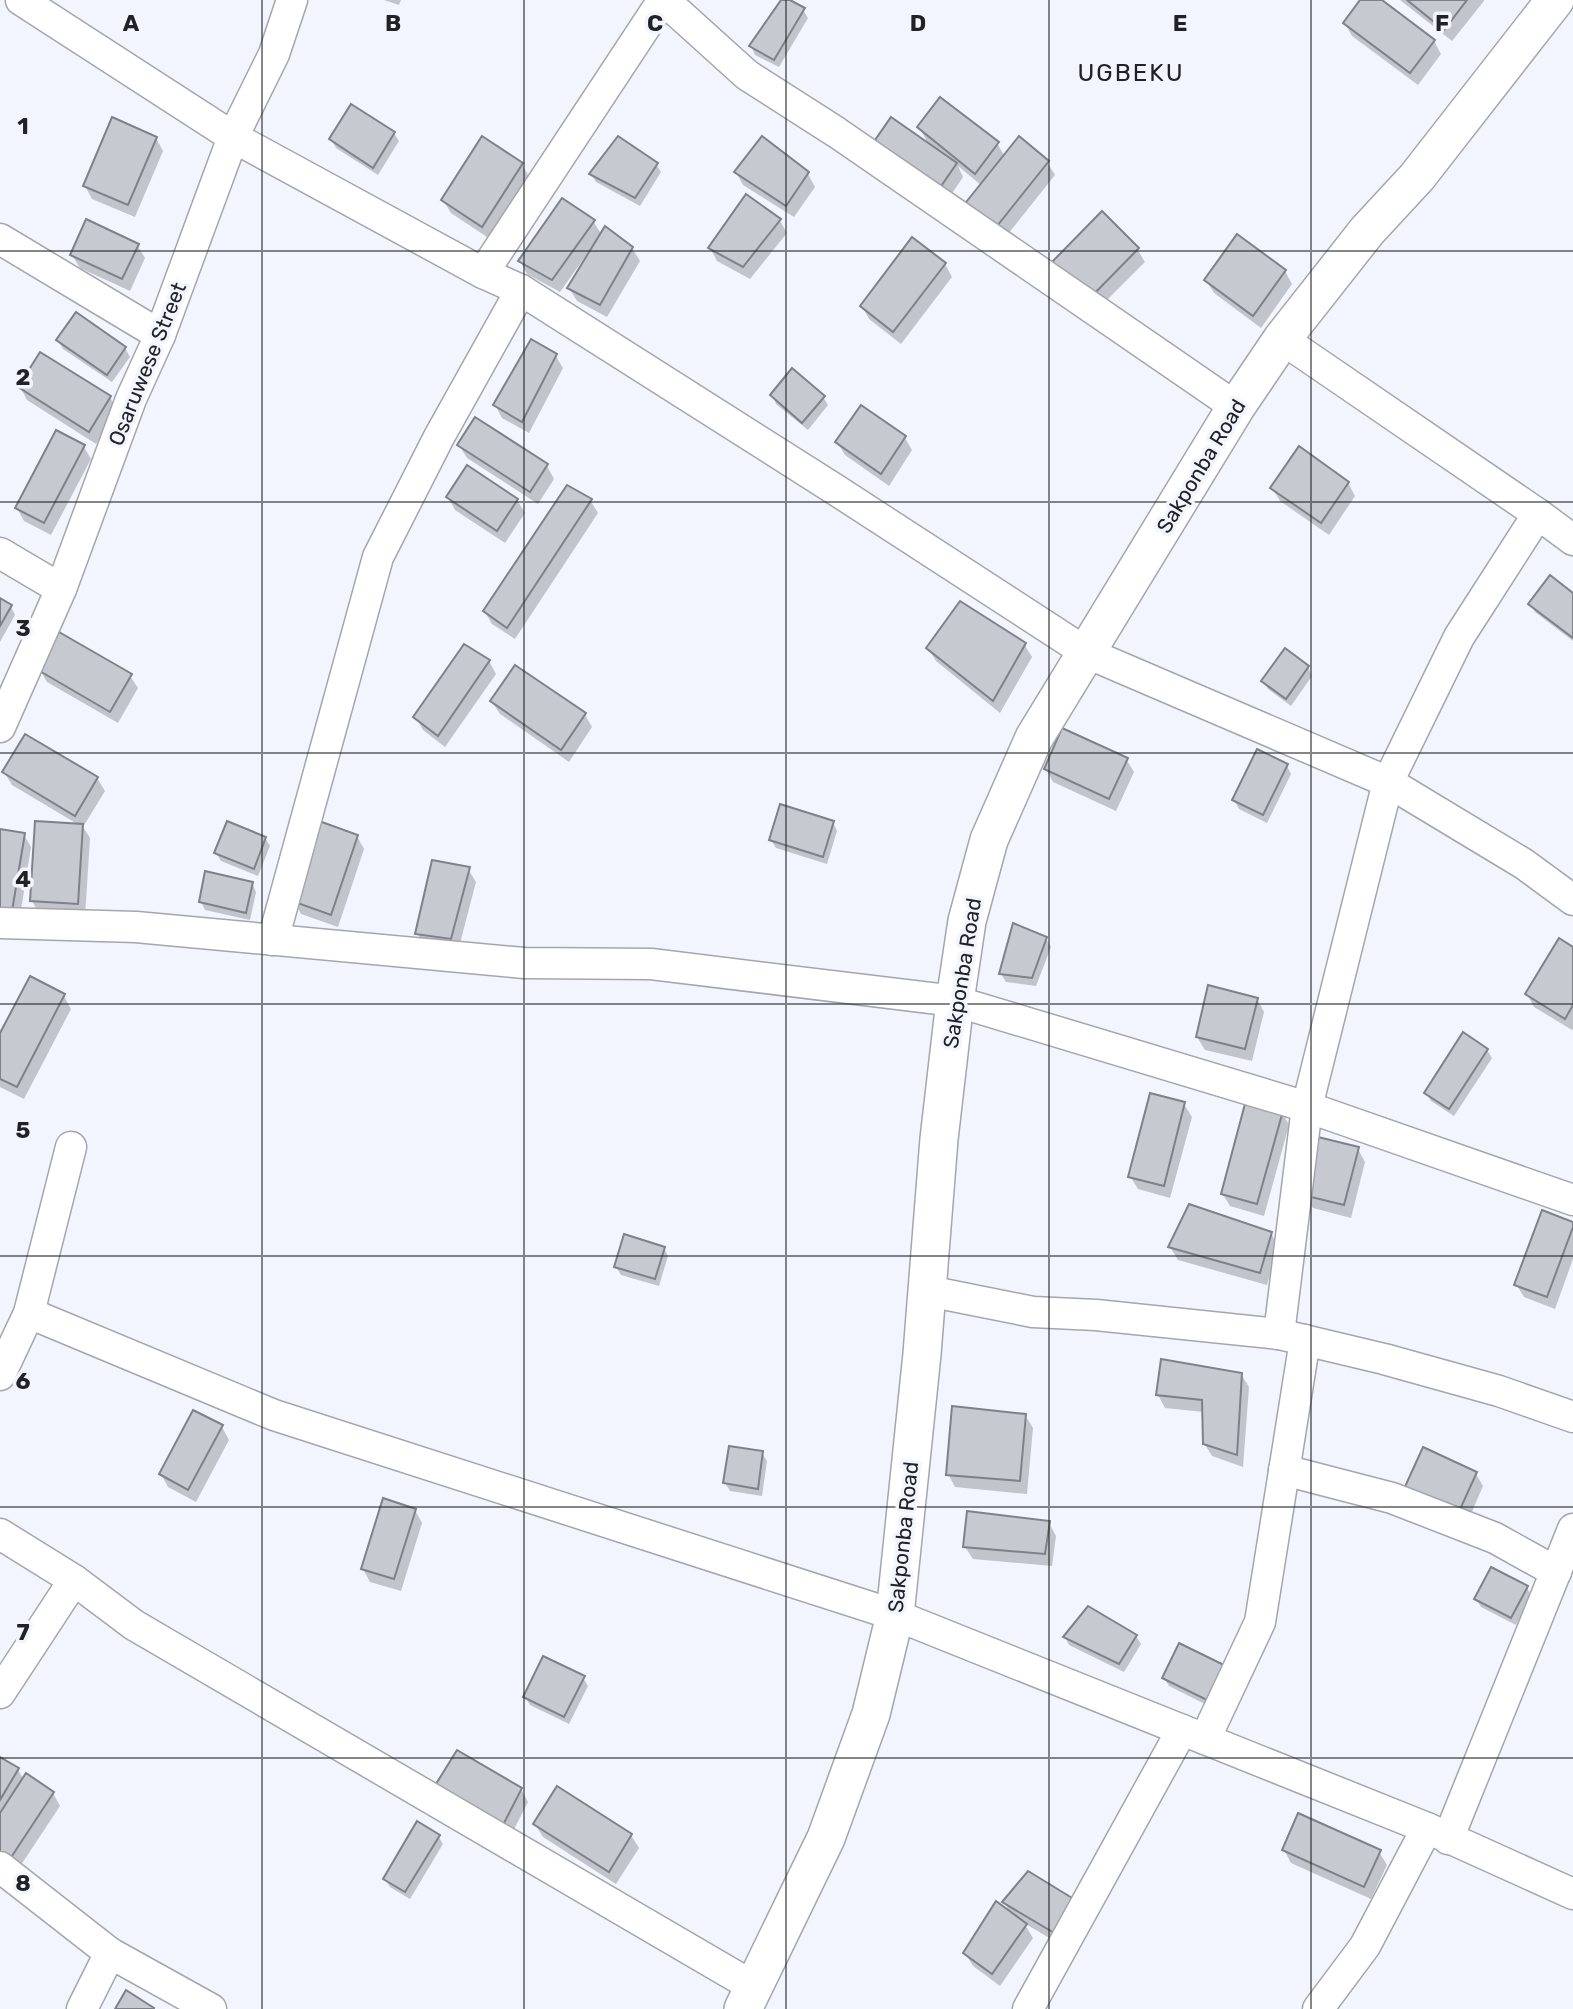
<svg xmlns="http://www.w3.org/2000/svg" width="1573" height="2009" font-family="Rubik,sans-serif">
<rect width="100%" height="100%" fill="#f2f5fd"/>
<g fill="#0003">
<path d="M384,0H401L399,5Z"/>
<path d="M784,0L803,10L808,18L779,67L755,55L751,46Z"/>
<path d="M1362,0H1379L1434,41L1441,54L1418,85L1352,36L1345,23Z"/>
<path d="M1400,0H1484V1L1452,41Z"/>
<path d="M919,127L997,143L1005,157L1047,162L1055,175L1001,243L982,186L958,166L963,177L947,201L883,156L929,145Z"/>
<path d="M394,133L399,141L378,175L336,148L331,139Z"/>
<path d="M156,138L163,151L135,217L92,199L85,186Z"/>
<path d="M522,164L529,177L490,239L451,213L443,200Z"/>
<path d="M656,164L661,172L640,206L596,182L591,174Z"/>
<path d="M736,172L808,174L815,187L794,217L743,185Z"/>
<path d="M593,221L602,235L632,248L640,261L607,317L577,301L569,288L589,255L587,254L560,292L527,274L520,261Z"/>
<path d="M780,221L787,233L750,279L717,261L710,248Z"/>
<path d="M137,245L145,258L130,291L80,268L72,255Z"/>
<path d="M1137,249L1145,262L1096,311L1061,276Z"/>
<path d="M945,264L952,277L901,344L869,319L862,306Z"/>
<path d="M1285,271L1292,284L1261,328L1214,293L1206,280Z"/>
<path d="M58,340L125,348L130,357L112,382L63,349Z"/>
<path d="M555,355L563,368L529,433L502,418L495,405Z"/>
<path d="M20,387L110,397L117,410L96,444L27,400Z"/>
<path d="M772,395L823,397L828,405L808,430L776,404Z"/>
<path d="M905,438L912,450L889,486L845,455L837,442Z"/>
<path d="M459,445L547,466L554,479L538,504L467,458Z"/>
<path d="M84,447L91,459L51,535L24,521L17,508Z"/>
<path d="M1348,483L1355,496L1329,535L1280,501L1272,488Z"/>
<path d="M448,497L517,500L525,513L505,543L455,510Z"/>
<path d="M590,500L598,513L515,639L492,624L485,612Z"/>
<path d="M1573,595V641L1535,612L1531,604Z"/>
<path d="M0,600L11,607L15,615L0,642Z"/>
<path d="M1024,644L1032,657L1000,713L936,661L928,648Z"/>
<path d="M489,661L496,674L445,747L423,730L416,717Z"/>
<path d="M1308,667L1312,676L1291,706L1268,689L1263,681Z"/>
<path d="M40,670L130,676L138,688L118,723L47,682Z"/>
<path d="M492,702L585,715L592,727L569,762L500,714Z"/>
<path d="M1126,759L1134,772L1116,811L1053,782L1046,769Z"/>
<path d="M1287,766L1291,774L1267,823L1239,809L1234,800Z"/>
<path d="M4,772L97,778L105,791L83,827L90,838L85,917L39,914L32,901L79,825L12,785Z"/>
<path d="M833,822L837,831L827,864L776,848L771,840Z"/>
<path d="M0,831L24,835L31,847L19,923L0,920Z"/>
<path d="M357,836L364,849L338,927L301,914L294,901Z"/>
<path d="M265,838L270,846L258,876L221,861L216,853Z"/>
<path d="M468,869L476,882L458,951L425,946L417,933Z"/>
<path d="M252,883L256,892L250,920L205,910L201,902Z"/>
<path d="M1046,939L1051,947L1036,986L1006,982L1001,974Z"/>
<path d="M1573,949V1029L1572,1030L1534,1007L1527,994Z"/>
<path d="M64,996L71,1009L24,1099L0,1087V1037Z"/>
<path d="M1257,999L1264,1012L1252,1061L1205,1050L1197,1037Z"/>
<path d="M1487,1050L1492,1058L1454,1116L1431,1101L1426,1093Z"/>
<path d="M1184,1104L1192,1117L1170,1198L1138,1189L1130,1176Z"/>
<path d="M1282,1112L1289,1125L1264,1216L1230,1206L1222,1193Z"/>
<path d="M1358,1149L1365,1162L1351,1218L1313,1208L1305,1195Z"/>
<path d="M1573,1224V1259L1555,1309L1524,1297L1516,1284Z"/>
<path d="M1271,1233L1278,1246L1267,1285L1178,1260L1170,1247Z"/>
<path d="M664,1248L668,1256L659,1286L621,1275L616,1267Z"/>
<path d="M1241,1374L1249,1387L1243,1467L1212,1456L1204,1443V1412L1165,1408L1158,1395Z"/>
<path d="M1025,1415L1033,1428L1027,1494L955,1487L948,1474Z"/>
<path d="M222,1427L229,1440L196,1502L168,1487L161,1474Z"/>
<path d="M762,1453L767,1461L762,1496L730,1491L725,1483Z"/>
<path d="M1476,1474L1483,1486L1465,1528L1413,1504Z"/>
<path d="M415,1510L422,1523L401,1591L370,1582L363,1569Z"/>
<path d="M1049,1523L1056,1536L1052,1566L973,1559L965,1547Z"/>
<path d="M1527,1587L1531,1596L1516,1625L1481,1607L1476,1599Z"/>
<path d="M1136,1636L1141,1644L1124,1672L1069,1645L1065,1637Z"/>
<path d="M1180,1645L1215,1709L1169,1686L1164,1678Z"/>
<path d="M583,1678L588,1686L569,1724L530,1705L525,1697Z"/>
<path d="M0,1759L18,1770L24,1780L53,1793L60,1806L17,1871L0,1860Z"/>
<path d="M438,1784L521,1789L528,1802L510,1837Z"/>
<path d="M535,1824L631,1835L639,1848L616,1884L543,1837Z"/>
<path d="M438,1836L443,1844L410,1899L390,1887L385,1879Z"/>
<path d="M1284,1850L1379,1852L1387,1865L1371,1899L1291,1863Z"/>
<path d="M1028,1873L1068,1949L1024,1923L1033,1938L1000,1986L973,1966L965,1953L1012,1915L1004,1902Z"/>
</g>
<g fill="#c6c9d0" stroke="#7e8188" stroke-width="2">
<path d="M781,0H790L805,8L774,60L749,46Z"/>
<path d="M1360,0H1382L1435,40L1410,73L1343,23Z"/>
<path d="M1407,0H1467L1444,30Z"/>
<path d="M940,97L999,142L975,174L917,127Z"/>
<path d="M351,104L395,132L373,168L329,139Z"/>
<path d="M112,117L157,137L128,205L83,186Z"/>
<path d="M891,117L957,163L939,189L873,143Z"/>
<path d="M482,136L523,163L482,227L441,200Z"/>
<path d="M618,136L658,163L635,198L589,174Z"/>
<path d="M762,136L809,172L786,206L734,172Z"/>
<path d="M1019,136L1049,161L993,231L963,206Z"/>
<path d="M746,194L781,219L743,267L708,248Z"/>
<path d="M562,198L595,220L552,280L518,261Z"/>
<path d="M1102,211L1139,248L1088,300L1051,263Z"/>
<path d="M86,219L139,244L122,279L70,255Z"/>
<path d="M605,226L633,247L600,305L567,288Z"/>
<path d="M1237,234L1286,270L1253,316L1204,280Z"/>
<path d="M912,237L946,263L893,332L860,306Z"/>
<path d="M76,312L126,347L107,375L56,340Z"/>
<path d="M531,339L557,354L522,422L493,405Z"/>
<path d="M40,352L111,396L89,432L18,387Z"/>
<path d="M792,368L825,396L802,423L770,395Z"/>
<path d="M861,405L906,436L881,474L835,442Z"/>
<path d="M475,417L548,464L530,492L457,445Z"/>
<path d="M56,430L85,445L44,523L15,508Z"/>
<path d="M1299,446L1349,482L1321,523L1270,488Z"/>
<path d="M467,465L518,499L497,531L446,497Z"/>
<path d="M567,485L592,499L507,628L483,611Z"/>
<path d="M1550,575L1573,593V638L1528,604Z"/>
<path d="M0,598L12,605L0,626Z"/>
<path d="M960,601L1026,643L993,701L926,648Z"/>
<path d="M59,632L132,674L110,712L38,670Z"/>
<path d="M464,644L490,660L438,736L413,717Z"/>
<path d="M1285,648L1309,666L1286,699L1261,681Z"/>
<path d="M515,665L586,713L561,750L490,701Z"/>
<path d="M1062,728L1128,758L1109,799L1044,769Z"/>
<path d="M25,734L98,777L75,816L2,772Z"/>
<path d="M1257,749L1288,764L1263,815L1232,800Z"/>
<path d="M780,804L834,821L823,857L769,840Z"/>
<path d="M35,821L83,824L78,904L30,901Z"/>
<path d="M227,821L266,837L254,869L214,853Z"/>
<path d="M319,821L358,835L331,915L292,901Z"/>
<path d="M0,829L25,833L12,911L0,909Z"/>
<path d="M432,860L470,867L451,939L415,934Z"/>
<path d="M205,871L253,882L246,913L199,902Z"/>
<path d="M1013,923L1047,937L1032,978L999,974Z"/>
<path d="M1559,938L1573,947V1005L1565,1019L1525,994Z"/>
<path d="M30,976L65,994L17,1087L0,1079V1033Z"/>
<path d="M1208,985L1258,998L1245,1049L1196,1037Z"/>
<path d="M1463,1032L1488,1049L1449,1109L1424,1093Z"/>
<path d="M1150,1093L1185,1102L1164,1186L1128,1177Z"/>
<path d="M1246,1100L1283,1111L1257,1204L1221,1194Z"/>
<path d="M1318,1137L1359,1147L1344,1205L1303,1195Z"/>
<path d="M1189,1204L1272,1232L1260,1273L1168,1247Z"/>
<path d="M1542,1210L1573,1222V1227L1547,1297L1514,1285Z"/>
<path d="M624,1234L665,1247L655,1279L614,1267Z"/>
<path d="M1161,1359L1242,1373L1237,1455L1203,1444L1202,1400L1156,1395Z"/>
<path d="M952,1406L1026,1414L1020,1481L946,1475Z"/>
<path d="M193,1410L223,1425L188,1490L159,1474Z"/>
<path d="M729,1446L763,1451L758,1489L723,1483Z"/>
<path d="M1423,1447L1477,1472L1457,1516L1403,1491Z"/>
<path d="M383,1498L416,1509L394,1579L361,1569Z"/>
<path d="M967,1511L1050,1521L1045,1554L963,1547Z"/>
<path d="M1491,1567L1528,1586L1511,1618L1474,1599Z"/>
<path d="M1088,1606L1137,1635L1119,1664L1063,1637Z"/>
<path d="M1179,1643L1228,1667L1211,1702L1162,1678Z"/>
<path d="M543,1656L585,1676L564,1717L523,1697Z"/>
<path d="M457,1750L522,1788L503,1825L436,1784Z"/>
<path d="M0,1757L19,1768L0,1800Z"/>
<path d="M26,1773L54,1792L10,1859L0,1853V1813Z"/>
<path d="M557,1786L632,1834L609,1872L533,1824Z"/>
<path d="M1298,1813L1381,1850L1364,1887L1282,1850Z"/>
<path d="M417,1821L440,1835L405,1892L383,1879Z"/>
<path d="M1028,1871L1082,1904L1061,1937L1002,1902Z"/>
<path d="M996,1901L1027,1924L992,1974L963,1953Z"/>
<path d="M126,1990L154,2008V2009H115Z"/>
</g>
<g fill="none" stroke-linecap="round" stroke-linejoin="round">
<defs>
<g id="minor">
<path d="M21,0L233,137L483,273L521,290L836,490L1087,653L1388,782L1524,864L1573,900"/>
<path d="M664,0L747,75L836,132L1236,407"/>
<path d="M0,239L160,335"/>
<path d="M483,273L663,0"/>
<path d="M1282,339L1538,514L1573,540"/>
<path d="M0,553L61,589"/>
<path d="M0,727L61,589L131,399L160,335L233,137L274,54L292,0"/>
<path d="M0,923L136,927L524,963L651,964L955,1001L1307,1107L1573,1200"/>
<path d="M273,940L378,557L439,437L521,290"/>
<path d="M928,1291L1033,1312L1096,1315L1279,1334L1384,1359L1499,1391L1573,1417"/>
<path d="M29,1313L274,1415L895,1615L1427,1828L1573,1894"/>
<path d="M1279,1334L1307,1107L1388,782L1459,637L1538,514"/>
<path d="M0,1375L29,1313L71,1147"/>
<path d="M1284,1470L1392,1498L1495,1538L1556,1572"/>
<path d="M0,1534L74,1580L134,1625L754,1987"/>
<path d="M0,1693L74,1580"/>
<path d="M1205,1739L1260,1622L1305,1340"/>
<path d="M1448,1839L1573,1529"/>
<path d="M0,1867L110,1953L211,2009"/>
<path d="M82,2009L110,1953"/>
<path d="M1028,2009L1182,1730"/>
<path d="M1318,2009L1365,1946L1427,1828"/>
</g>
<path id="major" d="M743,2009L826,1838L871,1714L895,1615L922,1354L939,1139L955,1001L967,921L989,840L1034,738L1236,407L1282,339L1367,231L1417,177L1555,0"/>
</defs>
<use href="#minor" stroke="#a3a6ad" stroke-width="33"/>
<use href="#major" stroke="#a3a6ad" stroke-width="40"/>
<use href="#minor" stroke="#fff" stroke-width="30"/>
<use href="#major" stroke="#fff" stroke-width="37"/>
</g>
<path fill="none" stroke="#212225" stroke-width="2" stroke-opacity="0.55" d="M262,0V2009M524,0V2009M786,0V2009M1049,0V2009M1311,0V2009M0,251H1573M0,502H1573M0,753H1573M0,1004H1573M0,1256H1573M0,1507H1573M0,1758H1573"/>
<g text-anchor="middle" dominant-baseline="central" stroke-width="7" stroke-linejoin="round" paint-order="stroke">
<g font-size="21" fill="#212225" stroke="#f2f5fd">
<text transform="translate(147 364) rotate(-68)">Osaruwese Street</text>
<text transform="translate(1201 466) rotate(-59)">Sakponba Road</text>
<text transform="translate(962 973) rotate(-81)">Sakponba Road</text>
<text transform="translate(903 1537) rotate(-84)">Sakponba Road</text>
</g>
<g font-size="24" letter-spacing="2" fill="#212225" stroke="#f2f5fd">
<text x="1131" y="73">UGBEKU</text>
</g>
</g>
<g font-size="23" text-anchor="middle" font-weight="bold" fill="#212225" stroke="#f2f5fd" stroke-width="7" stroke-linejoin="round" paint-order="stroke">
<text x="131" y="31">A</text>
<text x="393" y="31">B</text>
<text x="655" y="31">C</text>
<text x="918" y="31">D</text>
<text x="1180" y="31">E</text>
<text x="1442" y="31">F</text>
<text x="23" y="134">1</text>
<text x="23" y="385">2</text>
<text x="23" y="636">3</text>
<text x="23" y="887">4</text>
<text x="23" y="1138">5</text>
<text x="23" y="1389">6</text>
<text x="23" y="1640">7</text>
<text x="23" y="1891">8</text>
</g>
</svg>
